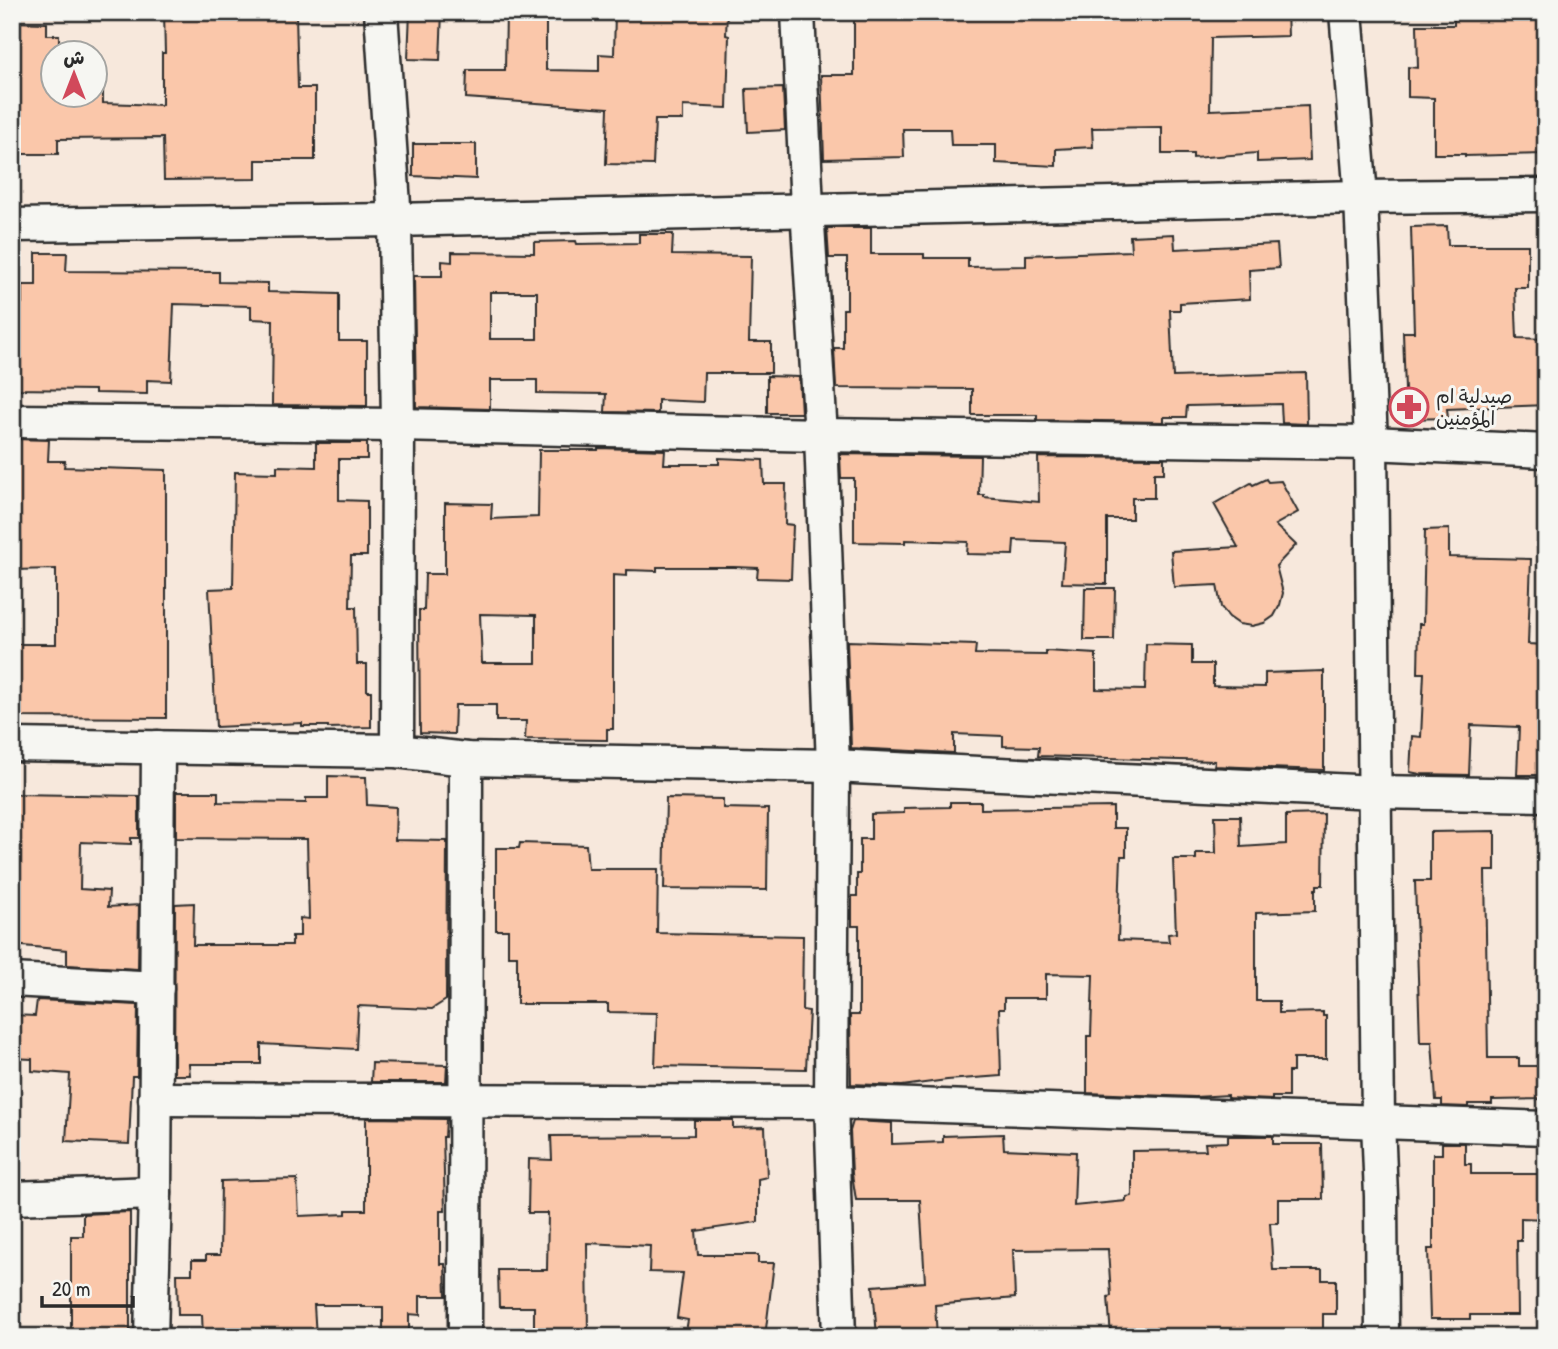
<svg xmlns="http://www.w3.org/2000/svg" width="1558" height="1349" font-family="'Patrick Hand','Playpen Sans Arabic',sans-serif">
<rect width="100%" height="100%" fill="#f7e8dc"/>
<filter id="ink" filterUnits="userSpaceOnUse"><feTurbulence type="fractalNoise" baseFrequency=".0143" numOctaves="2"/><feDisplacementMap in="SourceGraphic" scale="14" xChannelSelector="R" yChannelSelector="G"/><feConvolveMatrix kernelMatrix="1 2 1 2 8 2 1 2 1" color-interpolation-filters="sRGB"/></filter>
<g filter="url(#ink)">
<g fill="#fac7aa" stroke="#2b2b2b" stroke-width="2" fill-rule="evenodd">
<path d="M164,12H201V15H296L298,88H315V160H256V179L164,180L163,138L58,139V154H12V22L47,23V35H59V52H52V94H94V86H103V103L162,105V53H165Z"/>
<path d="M410,12H442L440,60L408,59Z"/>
<path d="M506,12H546V70L599,71V54L614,55L615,12H727L726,35L729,36L727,108L683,106V120H655L653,165L606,164L608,108L466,98L467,70H505Z"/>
<path d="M854,12H1287L1288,36L1211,38L1210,110L1308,106L1310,160L1257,162V153L1193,158V154H1162V127L1092,128L1093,147L1056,149V166L996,163V145H951L950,129H903L904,157L824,159L821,75H854Z"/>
<path d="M1454,12H1546V72H1542V154L1465,156V154H1434V98L1408,97V67L1418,68L1417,25H1454Z"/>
<path d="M783,88L785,130L748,132L746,89Z"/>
<path d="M413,144H476V179L413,176Z"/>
<path d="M1447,226L1448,245H1528V288H1515L1517,338L1546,339V405L1447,409L1448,418L1406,419L1403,332H1414L1411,227Z"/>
<path d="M827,228H871V254H924V258H968V267L1026,266V255L1131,251L1130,236L1174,234L1175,249L1277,244L1279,268L1249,270L1250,299L1180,303V310H1170L1173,377L1306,373L1307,424L1282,423L1281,404L1187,406L1186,417H1164V422L1037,420V415H972V389L836,388L834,348H843V309H847V258H829Z"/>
<path d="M639,234H673L672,255L751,256L749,342H771V373H704L703,402L658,400V413L605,412L606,394L537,393V380H490V409L416,407L414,276H442V261L452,262V252L534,253V242L576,241L577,244L639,243ZM490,292H537V339H490Z"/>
<path d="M36,253H67L66,271L219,272V282L268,283V292L339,294V341H367V406L272,405L273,320L251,319V306L174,304L171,381L147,380V394L95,393V390L12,389V303H22V285H36Z"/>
<path d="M767,376L799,377L801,413H767Z"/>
<path d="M12,439L49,440L48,461H65L64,467L166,470V718L12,717V644H56V569L12,570Z"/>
<path d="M316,443H367V459H339V500L367,501V556H351L350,607H356L357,664H367V691H371V727L328,728V726H302V723L216,727L209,589L233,588L235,472L277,473V466L316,467Z"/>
<path d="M598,448L665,450L664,464H719V458L763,460L764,484H786L785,524L793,525L791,579L757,578L758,568L734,567H657V571L627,570V576L613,575V729H607V740L525,739L526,721H496V705H455L454,734L420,733L419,610H424L425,574H445V503L492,504L491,519L538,517L539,450H598ZM480,614L536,615V663H482Z"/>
<path d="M840,454L980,456L979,495H984V497L1039,502L1038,457L1164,458V473H1154V498H1132V519H1107V584L1062,583L1065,542L1014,540L1013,555L967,554L968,542L905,540V543L854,542V478H841Z"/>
<path d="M1266,479L1268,482L1281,481L1298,512L1275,525L1296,545L1276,566L1283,593L1280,605L1274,616L1264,623L1252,626L1239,624L1229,617L1221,607L1217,585L1174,587L1171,551L1238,547L1214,504L1251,483L1253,485Z"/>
<path d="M1449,529V557L1531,559L1528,644L1546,645V775H1517L1519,727L1471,725L1469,775L1420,774L1410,772L1412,736L1421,737L1424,673H1418L1419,624H1423L1425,530Z"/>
<path d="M1085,588H1115L1114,640H1084Z"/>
<path d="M847,641L976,645L975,654L1046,655V651L1096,654V689L1145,690L1146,644L1192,645V664H1213V686L1265,687V673L1324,671V770L1214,766L1215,761L1038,756L1039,747L1003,746V736L954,734V753L851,748Z"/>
<path d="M328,776L366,777L367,805L396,807L395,840L447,841L446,1000L432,1009L358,1006L356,1049L261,1044V1064H189L190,1075H174L175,904L194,903L193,945H292V936H300V918L309,919L307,839L176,838V792H218V802L306,803V798H328Z"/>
<path d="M12,794L139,796V838H131V844L81,842L80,889L109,891L108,907L139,905L138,969L67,965V950L12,945Z"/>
<path d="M666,798L723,799V808L768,809L767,890L664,889Z"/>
<path d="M950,802H981V809L1113,807V828H1126V856H1121L1118,940L1169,942L1168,934L1176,933L1173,859H1196V853H1216L1215,816H1240L1241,847L1286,844V815L1324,814L1323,885H1317V889H1315V911L1256,913V1001H1279V1013L1323,1012V1016H1326V1059H1293V1072H1288V1097H1272V1100L1228,1098V1095L1195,1097L1087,1093V1036H1091L1093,975L1046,974V998H1004V1009H999L1001,1076L947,1080L902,1086L851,1084L850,1015H859V926H852V896H857V874H860V839H871V814L904,813V808L950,807Z"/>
<path d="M1495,831V871H1485L1488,1058H1519V1066H1542L1543,1099L1492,1100V1104H1468V1107L1442,1106V1100H1436L1432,1042H1420L1415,881H1430V832Z"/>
<path d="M520,843L586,845L588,869H658L657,933L803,936L802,1010L809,1011L806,1069L655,1066L657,1013L608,1012V1004H517V956H508V930H496V848H519Z"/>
<path d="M37,1000L138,1005L137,1076H132L129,1144L66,1141L70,1074L32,1071V1059L12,1058V1015L35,1016Z"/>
<path d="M372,1063L447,1065L446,1082H371Z"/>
<path d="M366,1118L446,1119L445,1137H443L445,1211H440V1264H445L446,1296H420V1315L409,1314V1337H383V1307H361V1305H314L316,1337H203L202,1315H178L177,1274H192V1260H206V1255H220L221,1181L297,1179L299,1216L346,1214V1210H366Z"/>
<path d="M694,1120H733V1128L765,1127L767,1177L758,1179V1222L696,1231L698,1255H758V1263H774L765,1337L732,1333V1337H685L688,1320L677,1318L683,1273L649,1272L650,1246L587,1243L588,1335L534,1336V1307H499L498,1270H547L548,1213H528L529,1159L552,1160L551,1136L694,1135Z"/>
<path d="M853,1121L892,1123V1144L943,1142V1136L1003,1134L1004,1149L1076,1152L1074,1206L1126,1201V1197L1132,1196V1151L1206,1150L1205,1143L1228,1142V1136H1273V1144H1322L1323,1199H1278V1223H1270L1273,1270H1322V1280H1336V1314H1323V1332L1196,1334V1337H1111L1108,1297L1111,1296L1108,1249L1013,1250L1015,1298L935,1305L937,1337H877L873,1286L925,1282L920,1200H856L852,1174L850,1131Z"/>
<path d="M1442,1143H1465V1164H1471V1174H1546V1219L1521,1218V1241H1517L1518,1315H1470V1319H1430L1428,1249H1433V1154H1442Z"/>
<path d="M130,1212V1332L71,1333V1236H83V1214Z"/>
</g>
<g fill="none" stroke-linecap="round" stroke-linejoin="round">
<defs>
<g id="minor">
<path d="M381,12L395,220L398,425L397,751"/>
<path d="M798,12L807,208L821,435L833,766L831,1102L839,1337"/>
<path d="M1346,12L1361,197L1371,443L1378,1122L1381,1196L1382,1337"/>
<path d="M12,225L395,220L1361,197L1546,195"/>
<path d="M12,421L398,425L821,435L1371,443L1546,451"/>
<path d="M12,745L397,751L466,759L833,766L1375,792L1546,795"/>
<path d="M12,980L157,988"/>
<path d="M155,1099L831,1102L1546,1128"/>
<path d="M12,1198L155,1193"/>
<path d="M151,1337L155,1193L158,747"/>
<path d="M465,1337L466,759"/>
</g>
</defs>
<use href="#minor" stroke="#2b2b2b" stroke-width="37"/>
<use href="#minor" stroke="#f6f6f2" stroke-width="32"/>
</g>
</g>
<defs>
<symbol id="pharmacy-ring" viewBox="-11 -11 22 22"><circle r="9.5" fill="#f6f6f2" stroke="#d1495b" stroke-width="1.5"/><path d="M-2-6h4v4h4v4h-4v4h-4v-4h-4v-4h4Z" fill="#d1495b"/></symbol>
</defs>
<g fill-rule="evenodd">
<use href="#pharmacy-ring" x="1387" y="385" width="44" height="44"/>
</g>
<g text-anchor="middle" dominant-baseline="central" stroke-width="6" stroke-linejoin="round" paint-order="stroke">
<g font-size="19" fill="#2b2b2b" stroke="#f6f6f2" text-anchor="start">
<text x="1436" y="396">صيدلية ام<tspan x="1436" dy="22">المؤمنين</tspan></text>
</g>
</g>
<rect width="1558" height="1349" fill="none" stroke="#f6f6f2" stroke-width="42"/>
<rect x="21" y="21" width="1516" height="1307" fill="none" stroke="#2b2b2b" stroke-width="2.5" filter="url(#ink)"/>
<g transform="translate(74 74)"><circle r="33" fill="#f6f6f2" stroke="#a5a5a2" stroke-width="2"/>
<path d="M0-5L12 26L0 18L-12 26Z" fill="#d1495b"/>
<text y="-10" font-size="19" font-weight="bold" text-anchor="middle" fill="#2b2b2b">ش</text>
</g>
<path d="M42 1296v10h91v-10" fill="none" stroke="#2b2b2b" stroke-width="3.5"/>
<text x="52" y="1296" font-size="21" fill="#2b2b2b" stroke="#f6f6f2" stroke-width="5" paint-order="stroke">20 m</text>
</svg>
